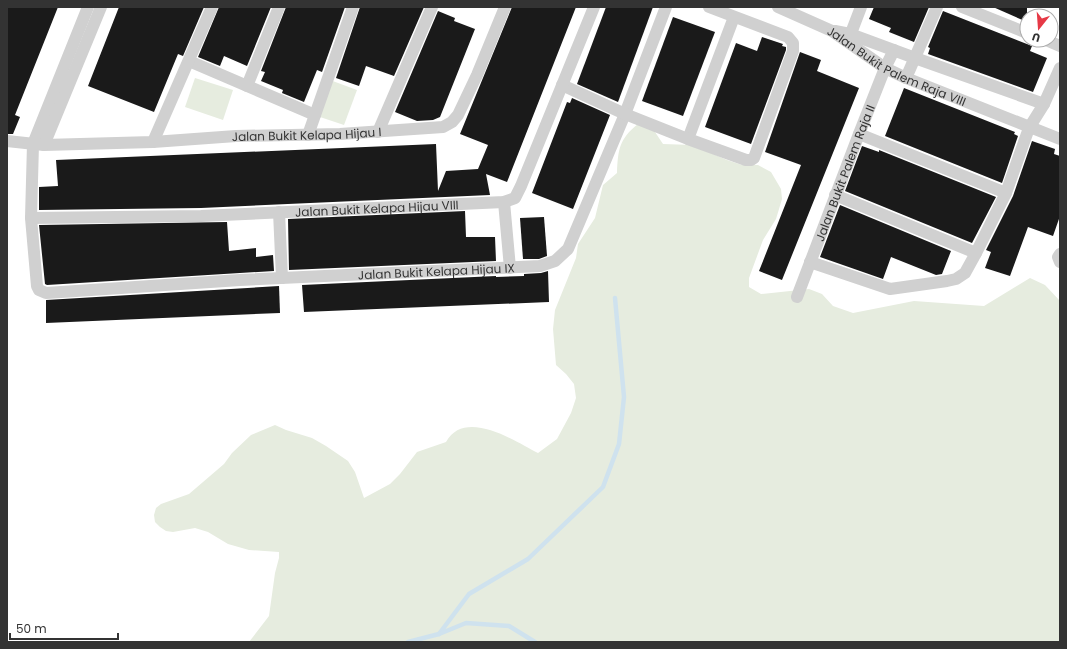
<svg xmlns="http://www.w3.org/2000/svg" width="1067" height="649" font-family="Poppins,sans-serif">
<rect width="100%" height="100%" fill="#fff"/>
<g fill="#e6ecdf">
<path d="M195,78L233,90L223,120L185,107Z"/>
<path d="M330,80L357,90L344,125L317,116Z"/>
<path d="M638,124L653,129L663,144L692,145L727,160L742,165H758L771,172L781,189L782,199L776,219L763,240L749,278V287L761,294L809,289L822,294L833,306L853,313L914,301L984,306L1030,278L1045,285L1060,301V642H249L269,616L275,573L279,558V552L249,550L228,544L208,532L195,528L173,532L166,531L160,527L155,522L154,515L156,508L161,504L189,494L224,464L232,453L251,435L275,425L286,430L312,438L326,446L348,461L355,472L364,498L390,484L400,474L417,452L446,442C465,408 515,441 538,453L557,439L571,413L576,398L574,384L566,374L556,365L553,329L555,310L576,258L578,244L595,218L603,185L617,173C618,150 619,139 638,124Z"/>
</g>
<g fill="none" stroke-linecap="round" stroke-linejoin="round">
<g stroke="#cfe2ee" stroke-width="4.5">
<path d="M439,634L469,594L528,559L603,487L619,444L624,397L615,298"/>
<path d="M408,642L439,634L466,623L509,626L535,642"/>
</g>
</g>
<g fill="#1a1a1a">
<path d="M7,7H58L15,115L20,117L13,134H7Z"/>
<path d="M119,7H204L183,56L178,54L154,112L88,86Z"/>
<path d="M219,7H271L247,66L224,56L220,66L198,57Z"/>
<path d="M286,7H345L322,72L317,70L304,102L282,93L283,90L261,81L265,72L261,71Z"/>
<path d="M360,7H424L394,76L366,66L359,86L336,78Z"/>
<path d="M512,7H576L507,182L486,174L490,195L201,208L39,210V187L58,186L56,160L436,144L438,191L446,171L478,169L488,145L460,134Z"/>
<path d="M606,7H653L618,102L577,84Z"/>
<path d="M874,7H929L914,42L889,32L891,28L869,19Z"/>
<path d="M993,7H1027V22Z"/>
<path d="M438,11L455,18L454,21L475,29L440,117L433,120L417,121L395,112Z"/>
<path d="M943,11L1032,46L1030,51L1047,58L1033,92L928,54L930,48L928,47Z"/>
<path d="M673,17L715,32L683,116L642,101Z"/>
<path d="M762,37L783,44L782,46L786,47V50L751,144L705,127L736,43L757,51Z"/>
<path d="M800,52L821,60L817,71L859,88L782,280L759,271L801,165L765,152Z"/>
<path d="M904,88L1015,132L1014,134L1018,136L1002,183L885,136Z"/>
<path d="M572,98L610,115L573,209L532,193L567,102L570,103Z"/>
<path d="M1032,141L1055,149L1054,154L1060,156V216L1053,236L1028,227L1010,276L985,268L991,252L986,250L1013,196Z"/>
<path d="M862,146L879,152V150L996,197L972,243L845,191Z"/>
<path d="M840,205L951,251L942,274L936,275L891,257L883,279L820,257Z"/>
<path d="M465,211L466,237H495L496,261L289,270L288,219Z"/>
<path d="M544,217L547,256L539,259H523L520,218Z"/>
<path d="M227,222L229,251L256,248V257L273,255L274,271L47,285L45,284L39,225Z"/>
<path d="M548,271L549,302L304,312L302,285L496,276V277L524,276V274L541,273Z"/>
<path d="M279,286L280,313L46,323V300Z"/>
</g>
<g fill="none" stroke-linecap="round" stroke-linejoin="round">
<g stroke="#d0d0d0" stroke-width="12">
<path id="s1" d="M88,7L33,144L31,218L37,286L39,290L46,293L240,280L540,266L555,261L568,249L625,114L666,7"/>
<path d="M709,7L788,37L793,43V51L754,158L751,160H746L688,139L734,17"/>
<path id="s2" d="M778,7L832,31L885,68L906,78L1060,139"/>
<path d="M962,7L1027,33"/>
<path d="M835,31L850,34L915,58L1044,104"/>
<path d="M1046,40L1060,46"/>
<path d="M848,41L861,7"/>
<path d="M189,61L315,115"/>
<path d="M906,78L937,7"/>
<path d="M562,85L625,114L688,139"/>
<path d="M247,86L279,7"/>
<path d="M378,132L432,7"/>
<path d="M859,134L1006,193"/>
<path d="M308,135L353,7"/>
<path id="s3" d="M7,141L44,145L153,142L236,136L340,134L443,127L452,122L458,115L477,75L505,7"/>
<path d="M153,142L212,7"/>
<path d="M44,145L101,7"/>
<path d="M835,195L976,253"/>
<path d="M504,202L510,268"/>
<path d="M279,212L282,278"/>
<path id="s4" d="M31,218L201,216L504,202L515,198L521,186L594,7"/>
<path d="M1060,254L1058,257L1060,262"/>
<path d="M810,262L890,289L947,281L956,279L965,273L976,253L1006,193L1029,128L1044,104L1060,68"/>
<path id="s5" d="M797,297L859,134L885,68L894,50"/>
</g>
</g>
<g text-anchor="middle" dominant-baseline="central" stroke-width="4" stroke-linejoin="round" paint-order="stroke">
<g font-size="12" fill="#333" stroke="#fff">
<text stroke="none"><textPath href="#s2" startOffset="133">Jalan Bukit Palem Raja VIII</textPath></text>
<text stroke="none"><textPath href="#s3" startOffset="300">Jalan Bukit Kelapa Hijau I</textPath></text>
<text stroke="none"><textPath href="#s5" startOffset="133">Jalan Bukit Palem Raja II</textPath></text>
<text stroke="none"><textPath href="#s4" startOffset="346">Jalan Bukit Kelapa Hijau VIII</textPath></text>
<text stroke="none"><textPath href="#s1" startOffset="693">Jalan Bukit Kelapa Hijau IX</textPath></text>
</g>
</g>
<rect width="1067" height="649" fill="none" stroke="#333333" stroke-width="16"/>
<g transform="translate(1039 28) rotate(197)"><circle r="19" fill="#ffffff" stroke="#adadad"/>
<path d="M0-3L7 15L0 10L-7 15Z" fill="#e63946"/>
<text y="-6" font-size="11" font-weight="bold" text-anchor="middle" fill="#333333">U</text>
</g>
<path d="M10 633v6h108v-6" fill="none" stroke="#333333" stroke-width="2"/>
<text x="16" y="633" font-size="12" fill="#333333" stroke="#ffffff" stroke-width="3" paint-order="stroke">50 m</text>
</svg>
